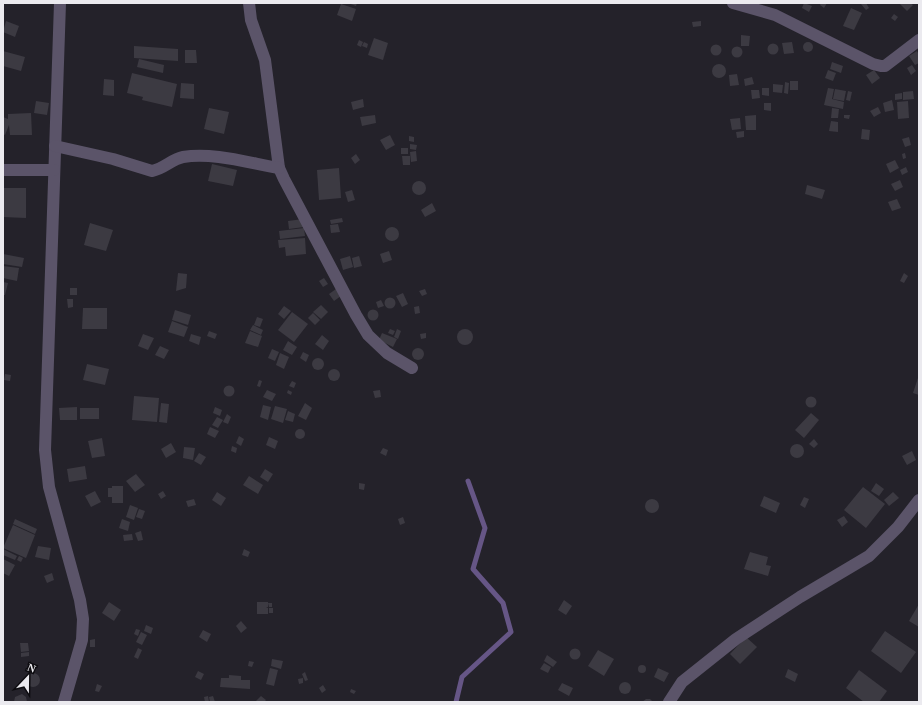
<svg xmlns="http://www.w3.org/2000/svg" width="922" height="705" font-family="Georgia,serif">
<rect width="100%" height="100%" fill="#24222a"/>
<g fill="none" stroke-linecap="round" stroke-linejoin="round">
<path stroke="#665686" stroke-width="5" d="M456,702L462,677L511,632L503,603L473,569L485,528L468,481"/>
</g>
<g fill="#3c3a42">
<path d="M348,3H357L356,6Z"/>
<path d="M804,3L812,6L809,12L802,8Z"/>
<path d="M821,3H827L824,8L820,5Z"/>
<path d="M863,3H866L869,8L866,10L861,4Z"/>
<path d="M899,3H910L913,5L907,11Z"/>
<path d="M341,4L356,9L352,21L337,15Z"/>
<path d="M851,8L862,13L854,30L843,26Z"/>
<path d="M894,14L898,17L895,21L891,18Z"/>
<path d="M6,21L19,26L15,37L3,32Z"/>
<path d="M701,21V26L693,27L692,22Z"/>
<path d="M741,35L750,36L749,46H741Z"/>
<path d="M374,38L388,43L383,60L368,55Z"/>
<path d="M359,40L363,42L361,47L357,45Z"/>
<path d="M364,42L368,44L367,48L362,46Z"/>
<path d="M792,42L794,53L784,54L782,43Z"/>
<circle cx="808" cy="47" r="5"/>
<circle cx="773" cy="49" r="5.5"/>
<circle cx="716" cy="50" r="5.5"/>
<path d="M134,46L178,49V61L134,58Z"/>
<circle cx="737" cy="52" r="5.5"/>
<path d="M185,50H196L197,63H185Z"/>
<path d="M3,51L25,57L21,71L3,66Z"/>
<path d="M917,51L919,55V63L915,65L909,56Z"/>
<path d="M139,59L164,65L163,73L137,67Z"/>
<path d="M832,62L843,66L841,73L830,69Z"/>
<circle cx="719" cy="71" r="7"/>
<path d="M912,65L916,71L911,75L907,68Z"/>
<path d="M828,70L836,73L833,81L825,78Z"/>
<path d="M874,70L880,78L872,84L866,75Z"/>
<path d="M132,73L177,84L172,107L142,100L143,97L127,93Z"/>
<path d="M737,74L739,85L730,86L729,75Z"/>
<path d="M752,77L754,84L745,86L744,79Z"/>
<path d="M104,79L114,80V96L103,95Z"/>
<rect x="790" y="81" width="8" height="9"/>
<path d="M785,82L789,83L788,94L784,93Z"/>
<path d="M181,83L194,84V99L180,98Z"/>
<path d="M773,84L783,85L782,93L773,92Z"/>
<path d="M762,88H769V96L762,95Z"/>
<path d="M828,88L834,89L832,99L844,102L843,109L824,105Z"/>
<path d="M835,89L846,91L844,101L833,99Z"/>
<path d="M751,90H759L760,98L752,99Z"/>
<path d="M848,91L852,92L850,101L846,100Z"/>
<path d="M913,91L914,99L903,100V92Z"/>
<path d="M902,93V99L895,100V94Z"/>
<path d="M363,99L364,107L353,110L351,102Z"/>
<path d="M892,100L894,110L885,112L883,103Z"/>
<path d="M36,101L49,103L47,115L34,113Z"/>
<path d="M908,101L909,118L898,119L897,102Z"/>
<path d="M764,103H771V111L764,110Z"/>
<path d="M878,107L881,113L874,117L870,111Z"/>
<path d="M209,108L229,112L224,134L204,129Z"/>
<path d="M832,108L839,109L838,118H831Z"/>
<path d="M31,113L32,135H10L9,125L5,135L3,134V117L8,119V114Z"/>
<path d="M375,115L376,123L362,126L360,117Z"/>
<path d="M756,115V130H746L745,116Z"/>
<path d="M844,115H850L849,119L844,118Z"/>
<path d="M740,118L741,129L732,130L730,119Z"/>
<path d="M831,121L838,122V132L829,131Z"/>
<path d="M862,129L870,130L869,140L861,139Z"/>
<path d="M744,131V137L737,138L736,132Z"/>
<path d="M390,135L395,145L386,150L380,140Z"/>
<path d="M409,136L414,137V142L409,141Z"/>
<path d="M909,137L911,145L905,147L902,139Z"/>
<path d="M410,144L417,145L416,150L410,149Z"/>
<rect x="401" y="148" width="7" height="6"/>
<path d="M416,151L417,161L411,162L410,152Z"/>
<path d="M905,153L906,158L903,159L902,154Z"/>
<path d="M356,154L360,160L355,164L351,158Z"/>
<path d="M402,156H410V165H403Z"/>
<path d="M895,160L899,168L890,173L886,164Z"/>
<path d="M212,164L237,170L233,186L208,181Z"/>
<path d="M906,167L908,172L902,175L900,170Z"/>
<path d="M339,168L341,198L319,200L317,170Z"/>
<path d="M900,180L903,187L895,191L891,184Z"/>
<circle cx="419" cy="188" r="7"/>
<path d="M807,185L825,190L822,199L805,194Z"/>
<path d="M3,188H26V218L3,217Z"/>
<path d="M352,190L355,200L348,202L345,192Z"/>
<path d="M897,199L901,208L892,211L888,202Z"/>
<path d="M432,203L436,211L425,217L421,210Z"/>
<path d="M342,218L343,222L331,224L330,220Z"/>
<path d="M303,219L304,227L289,229L288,221Z"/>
<path d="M90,223L113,230L106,251L84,245Z"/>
<path d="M338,224L340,232L331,233L330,225Z"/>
<circle cx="392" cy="234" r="7"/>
<path d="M304,228L305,236L280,239L279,231Z"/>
<path d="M305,238L306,254L286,256L285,247L279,248L278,240Z"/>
<path d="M389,251L392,260L383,263L380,254Z"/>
<path d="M3,254L24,258L22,267L3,264Z"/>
<path d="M350,256L353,267L343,270L340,259Z"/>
<path d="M359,256L362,266L354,268L352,258Z"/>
<path d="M3,266L19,268L17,281L3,278Z"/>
<path d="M178,273L187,274L186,288L176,291Z"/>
<path d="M904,273L908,276L904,283L900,281Z"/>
<path d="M324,278L328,284L323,287L319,281Z"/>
<path d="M3,282L8,283L5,295H3Z"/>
<rect x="70" y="288" width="7" height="7"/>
<path d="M336,289L341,296L334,301L329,294Z"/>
<path d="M425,289L427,294L422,296L419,291Z"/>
<path d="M403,293L408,304L402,307L396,296Z"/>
<circle cx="390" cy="303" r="5.5"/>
<path d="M67,299H73V307L68,308Z"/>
<path d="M381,300L384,306L378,308L376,302Z"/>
<path d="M321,305L328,312L321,319L313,312Z"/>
<path d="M284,306L291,311L284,319L278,314Z"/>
<path d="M419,306L420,313L415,314L414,307Z"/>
<path d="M83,308H107V329H82Z"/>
<circle cx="373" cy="315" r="5.5"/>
<path d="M175,310L191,315L188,325L172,320Z"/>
<path d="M292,312L308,324L294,342L278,330Z"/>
<path d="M313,313L320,320L315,325L308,318Z"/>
<path d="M257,317L263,319L260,327L254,325Z"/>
<path d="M172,321L188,327L184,337L168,332Z"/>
<path d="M253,325L263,330L261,335L250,330Z"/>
<circle cx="465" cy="337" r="8"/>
<path d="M390,329L395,331L393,335L388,333Z"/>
<path d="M397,329L401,331L398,339L394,337Z"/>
<path d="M209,331L217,334L215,339L207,336Z"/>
<path d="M250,331L262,336L258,347L245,343Z"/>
<path d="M382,333L397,339L393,347L379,340Z"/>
<path d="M426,333V338L421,339L420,334Z"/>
<path d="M143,334L154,338L148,350L138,346Z"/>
<path d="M191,334L201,337L199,345L189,341Z"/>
<path d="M322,335L329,341L323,350L315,344Z"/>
<path d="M288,341L297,347L292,355L283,350Z"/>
<path d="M160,346L169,350L164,359L155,355Z"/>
<circle cx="418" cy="354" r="6"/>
<path d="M272,349L279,352L275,361L268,358Z"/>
<path d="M303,352L309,355L306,362L300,358Z"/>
<path d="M280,353L289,357L284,369L276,365Z"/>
<circle cx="318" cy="364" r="6"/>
<path d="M87,364L109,369L105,385L83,380Z"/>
<circle cx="334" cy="375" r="6"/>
<path d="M5,374L11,375L10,381L4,380Z"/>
<path d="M919,375V395L913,393Z"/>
<path d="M259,380L262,381L260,387L257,386Z"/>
<path d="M292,381L296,383L294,388L289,386Z"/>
<circle cx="229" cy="391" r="5.5"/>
<path d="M267,390L276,394L272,401L263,397Z"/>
<path d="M288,390L292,392L291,395L287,393Z"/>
<path d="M380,390L381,397L375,398L373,391Z"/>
<path d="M134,396L159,398L157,422L132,420Z"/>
<circle cx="811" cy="402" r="5.5"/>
<path d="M161,403L169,404L167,423L159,422Z"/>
<path d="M305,403L312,408L306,420L298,416Z"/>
<path d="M263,405L271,407L268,420L260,417Z"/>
<path d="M275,406L287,409L283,423L271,419Z"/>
<path d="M77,407V420H60L59,408Z"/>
<path d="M215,407L222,410L220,416L213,413Z"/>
<rect x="80" y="408" width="19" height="11"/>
<path d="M288,411L295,414L293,422L285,420Z"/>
<path d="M811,413L819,420L804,438L795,430Z"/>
<path d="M227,414L231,417L228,424L223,422Z"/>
<path d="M217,417L223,420L218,428L212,425Z"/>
<path d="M210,427L219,431L215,438L207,434Z"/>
<circle cx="300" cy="434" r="5"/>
<path d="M239,436L244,439L241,446L236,443Z"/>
<path d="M269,437L278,441L275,449L266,445Z"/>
<path d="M102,438L105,456L92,458L88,441Z"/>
<path d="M814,439L818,444L814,448L809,444Z"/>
<path d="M171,443L176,452L166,458L161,449Z"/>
<circle cx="797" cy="451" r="7"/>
<path d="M232,446L237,448L236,453L231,451Z"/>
<path d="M184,447L195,448L193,460L183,458Z"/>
<path d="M383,448L388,450L386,456L380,453Z"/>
<path d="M912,451L916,460L907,465L902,456Z"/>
<path d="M199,453L206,457L201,465L194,461Z"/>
<path d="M85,466L87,479L69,482L67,469Z"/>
<path d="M265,469L273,474L268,482L260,477Z"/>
<path d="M136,474L145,485L135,492L126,481Z"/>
<path d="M249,476L263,485L258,494L243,485Z"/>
<path d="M359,483L365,484L364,490L359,489Z"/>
<path d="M876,483L884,489L879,496L871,491Z"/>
<path d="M112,486H123V503H112V497H108V488H112Z"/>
<path d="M863,487L885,504L866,528L844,510Z"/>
<path d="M95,491L101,502L91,507L85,496Z"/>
<path d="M163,491L166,496L161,499L158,494Z"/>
<path d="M217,492L226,498L221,506L212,500Z"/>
<path d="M893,492L899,498L889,506L884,500Z"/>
<path d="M764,496L780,503L776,513L760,506Z"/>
<path d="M804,497L809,499L805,508L800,505Z"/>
<path d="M194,499L196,505L188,507L186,501Z"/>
<circle cx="652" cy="506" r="7"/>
<path d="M130,505L138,508L134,520L126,517Z"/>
<path d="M139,509L145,511L142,519L136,517Z"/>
<path d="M844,516L848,522L842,527L837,520Z"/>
<path d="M403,517L405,523L400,525L398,519Z"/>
<path d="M15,519L37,529L35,534L13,524Z"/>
<path d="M122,519L130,522L128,531L119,528Z"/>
<path d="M13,525L35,535L26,558L3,548Z"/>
<path d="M141,531L143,540L138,541L135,533Z"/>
<path d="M132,534L133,540L124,541L123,535Z"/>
<path d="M38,546L51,548L49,560L35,557Z"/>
<path d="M3,549L17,556L15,560L3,555Z"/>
<path d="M244,549L250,552L248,557L242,555Z"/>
<path d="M750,552L768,557L766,565L771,566L768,576L744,569Z"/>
<path d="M19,556L23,558L21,562L17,560Z"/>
<path d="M3,559L15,565L9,576L3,573Z"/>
<path d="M52,573L54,580L47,583L44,576Z"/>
<path d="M564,600L572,606L566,615L558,610Z"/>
<path d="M109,602L121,610L114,621L102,613Z"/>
<path d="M257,602H268V607L266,608H268V614H257Z"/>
<path d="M268,603H272V607H269Z"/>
<path d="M919,604V627L909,621Z"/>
<rect x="269" y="608" width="4" height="5"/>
<path d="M241,621L247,628L241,633L236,626Z"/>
<path d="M146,625L153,628L151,634L144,631Z"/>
<path d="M136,629L140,630L138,636L134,634Z"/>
<path d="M203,630L211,634L207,642L199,637Z"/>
<path d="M885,631L916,652L901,673L871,651Z"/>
<path d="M141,632L147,635L142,645L136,642Z"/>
<path d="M746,637L757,647L740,664L730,654Z"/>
<path d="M95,639V647H90V640Z"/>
<path d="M20,643H28L29,651L21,652Z"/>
<path d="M138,648L142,650L138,659L134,657Z"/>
<circle cx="575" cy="654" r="5.5"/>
<path d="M598,650L614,659L604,676L588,666Z"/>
<path d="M29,652V656L21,657V653Z"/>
<path d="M547,655L557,662L553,667L544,661Z"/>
<path d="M272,659L283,661L281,669L271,666Z"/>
<path d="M249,661L254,662L252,667L248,666Z"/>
<path d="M544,663L551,667L548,673L540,669Z"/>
<circle cx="642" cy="669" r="4"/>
<path d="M270,668L278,670L274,686L266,684Z"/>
<path d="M658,668L669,673L664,682L654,677Z"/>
<path d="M788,669L798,674L795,682L785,677Z"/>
<path d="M859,670L887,691L879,702H864L846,688Z"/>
<path d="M198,671L204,674L201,680L195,677Z"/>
<path d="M305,672L308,680L305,681L302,674Z"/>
<circle cx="33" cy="680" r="7"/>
<path d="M229,675L241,676V680H250V689L220,687L221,678H229Z"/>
<path d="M303,678V683L299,684L298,679Z"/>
<circle cx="625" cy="688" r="6"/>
<path d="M562,683L573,688L569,696L558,690Z"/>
<path d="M97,684L102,686L99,692L95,691Z"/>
<path d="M323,685L326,690L322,693L319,688Z"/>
<path d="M351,689L356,691L354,694L350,692Z"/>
<path d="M22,694L26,697L27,702H14L15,697Z"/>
<path d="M208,696L209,702H205L204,697Z"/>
<path d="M213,696L215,702H210L209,697Z"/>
<path d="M261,696L266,700L264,702H255Z"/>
<path d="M646,699H650L653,702H642Z"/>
</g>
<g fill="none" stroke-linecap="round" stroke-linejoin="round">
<g stroke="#5b5469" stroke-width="12">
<path d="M60,3L45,450L49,487L80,600L83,619L82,640L64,702"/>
<path d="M249,3L251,20L265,60L279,168L284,179L356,315L368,335L387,353L412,368"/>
<path d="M733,3L775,15L873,64L881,66H885L919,40"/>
<path d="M55,146L113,159L152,171C164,169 172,159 183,157C213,152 249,163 279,168"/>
<path d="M3,170H54"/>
<path d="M669,702L682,682L736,639L800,597L869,556L898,527L919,500"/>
</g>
</g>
<rect width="922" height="705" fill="none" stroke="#ebeaef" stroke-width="8"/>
<g transform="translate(28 677) rotate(22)" stroke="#0d0c10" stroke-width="3" paint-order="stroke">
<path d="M0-3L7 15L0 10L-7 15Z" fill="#ebeaef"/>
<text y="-6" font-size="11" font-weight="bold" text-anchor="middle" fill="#ebeaef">N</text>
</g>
</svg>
